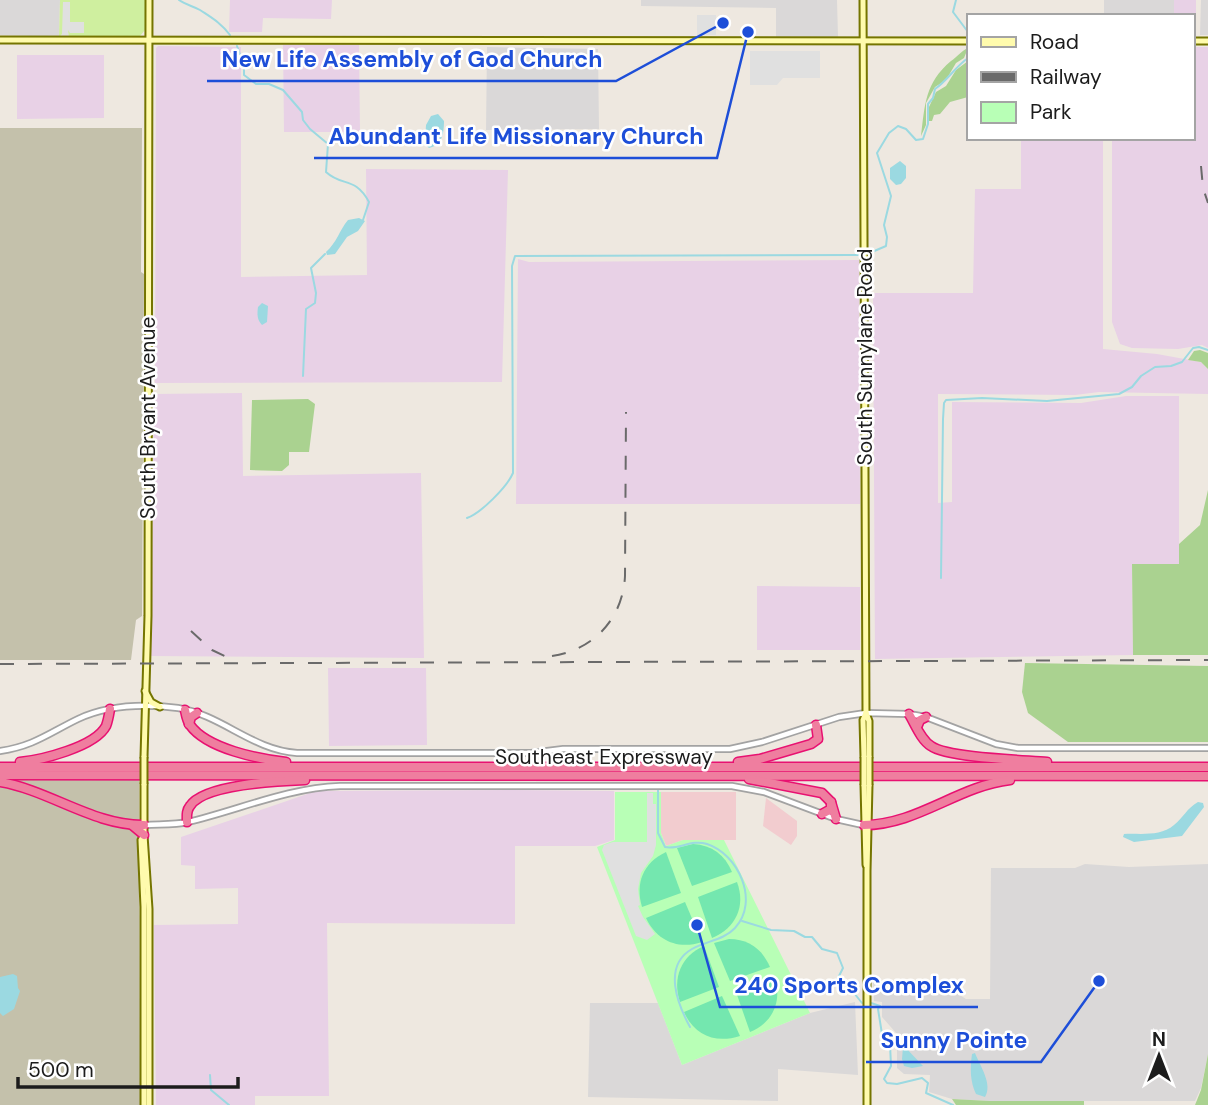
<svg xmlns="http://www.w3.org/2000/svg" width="1208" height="1105" font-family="'DM Sans',sans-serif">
<rect width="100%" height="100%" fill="#eee8e0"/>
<g fill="#dad8d8">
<path d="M0,0H60L59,37L0,35Z"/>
<path d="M641,0H837L838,37H776V8L641,6Z"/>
<rect x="1104" y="0" width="70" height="16"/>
<path d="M1201,0H1208V35H1200Z"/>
<path d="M487,47L598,49L599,129L486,130Z"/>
<path d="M1085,864L1129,867L1208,864V1054L1201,1088L1195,1101H990L952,1099L929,1092L930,1075L904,1074L897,1068V1034L882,1017V1002L874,1001L873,980H931L944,985L966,999H990L991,868H1075Z"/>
<path d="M855,1002L858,1075L778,1069V1101L588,1097L590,1003H658L682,1065L810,1013Z"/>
</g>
<g fill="#f2cccf">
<path d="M661,792H736V840H683L666,846L661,833Z"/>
<path d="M766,798L797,821V836L791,845L763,826Z"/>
</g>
<g fill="#e8d1e6">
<path d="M230,0H332L331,19L263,18L262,32H229Z"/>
<path d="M1174,0H1196V36H1192V16H1174Z"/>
<path d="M283,45H359L360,132H284Z"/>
<path d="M158,46L241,47V277L367,275L366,169L508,170L502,382L155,383L156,48Z"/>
<path d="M1192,47H1208V348L1202,345L1178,349L1132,348L1120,344L1112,322V138H1192Z"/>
<path d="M17,55H104V118L17,119Z"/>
<path d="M1021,138H1103V349L1157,354L1201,362L1208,369V394L1099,392L1075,395L938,394V503L952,502V402L1081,403L1126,396H1179V564L1132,565L1133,655L875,659L873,293H973L975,189H1021Z"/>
<path d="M518,259L529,262L859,260L860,504H516Z"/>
<path d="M242,393L243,476L421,473L424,658L151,656L154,394Z"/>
<path d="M757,586L860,587V650H757Z"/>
<path d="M328,668H426L427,745L329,746Z"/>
<path d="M514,790L614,791V840L595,846H515V924L327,923L329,1096H255V1105H156L154,925L238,924V888L195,889V866L181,865V837L316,791Z"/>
</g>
<g fill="#c4c1ab">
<path d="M0,128H142L141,272L144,274L142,616L136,620L131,660H0Z"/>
<path d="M0,780H139L140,1105H0Z"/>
</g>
<path fill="#cfef9f" d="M60,0H145V30L140,36L59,37Z"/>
<g fill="#aad290">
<path d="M968,48L964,58L956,63L946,80L935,87L926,103V125L921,136C925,104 925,83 951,61C957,57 961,51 968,48Z"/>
<path d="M968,61V97L950,102L940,114L934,115L932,121H929V107L936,92L946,86L956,70Z"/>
<path d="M1200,350L1208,353V369L1201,362L1188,360L1194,351Z"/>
<path d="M308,399L315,404L309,452H289V465L282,471L250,470L252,400Z"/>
<path d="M1208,490V655H1133L1132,564H1179V544L1200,525Z"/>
<path d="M1025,663L1208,666V742H1068L1028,713L1022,692Z"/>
<path d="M1208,1054V1105H1195L1201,1090Z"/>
<path d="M952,1099L990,1101H1084V1105H956Z"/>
</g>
<path fill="#b8ffb6" d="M615,792H661V833L666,846L683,840H724L810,1013L682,1065L597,847L615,840Z"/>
<g fill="#74e7af">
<path d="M693,844C712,845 725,855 732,872L692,886L677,848Z"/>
<path d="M666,852L681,893L642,907C635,883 643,863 666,852Z"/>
<path d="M737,882C746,906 736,928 712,938L698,897Z"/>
<path d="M685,902L702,942C678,950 657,941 646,918Z"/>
<path d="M729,939C749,939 762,949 770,967L730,981L714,943Z"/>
<path d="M704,946L719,987L680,1002C672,978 681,956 704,946Z"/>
<path d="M774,977C783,1000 773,1023 750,1032L736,992Z"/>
<path d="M722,996L740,1036C715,1044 694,1035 684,1012Z"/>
</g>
<g fill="#e0e0e0">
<path d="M63,2H70V22H84V33H70L68,30L69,37H59L62,34Z"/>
<rect x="697" y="15" width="19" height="20"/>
<path d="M750,51H820V78H783L777,85H750Z"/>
<rect x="367" y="59" width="25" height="9"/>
<path d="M647,793H653V804H656V845L653,856L641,873L638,889L640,905L638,906L643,917L655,934L647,940L636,936L602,850L604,845L613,842H647Z"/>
</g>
<g fill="#9bd9e1">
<path d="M438,114L444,121C444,133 442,145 429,148L425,144L426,125L431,116Z"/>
<path d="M900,161L906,166V178L901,184L896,185L890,179V168Z"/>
<path d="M359,218L365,221L358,231L347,237L335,254L327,255L326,252C337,242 339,231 348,220Z"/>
<path d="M262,303L268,306L267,322L262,325C257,320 257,314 258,307Z"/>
<path d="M1198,802L1203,803L1204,807L1182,836L1134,842L1123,837L1124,834C1140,833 1160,837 1174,825C1183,818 1187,808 1198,802Z"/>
<path d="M13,974L17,976L18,988L20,991L14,1009L3,1016L0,1013V977Z"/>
<path d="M903,1047H905L923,1066L912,1068L904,1066L902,1059Z"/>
<path d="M975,1053C980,1066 993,1084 985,1097L976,1094C970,1081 970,1069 972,1054Z"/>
</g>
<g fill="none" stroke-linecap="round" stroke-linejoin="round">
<g stroke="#9bd9e1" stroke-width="2">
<path d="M179,0C186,5 193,6 200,10C212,18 221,23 230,35"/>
<path d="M956,0L953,12L968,32"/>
<path d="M237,46L244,66V75L256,84H269L283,90L302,112L303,120L310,129L328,144L326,172C342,187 355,176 369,202L363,220"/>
<path d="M303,376L306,309L315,303L316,293L311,268L325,254"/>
<path d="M467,518C481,513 507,487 513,473L512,266L515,256L853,255H865L886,246L887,237L884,225L891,196L877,153L889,133L898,126L906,129L916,140L923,139L928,124V104L933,98L935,89C948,80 955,67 968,58"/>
<path d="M941,578L943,419L944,403L946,400L982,398L1047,401L1119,394L1132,387L1141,376L1155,367L1171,366L1182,362L1193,348L1199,347L1208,350"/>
<path d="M658,790V833L665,847C679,850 691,839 707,844C738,854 760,901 735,928C724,940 706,941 692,949C662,966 678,1005 690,1027"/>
<path d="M742,921L771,930L794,931L805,937H812L822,949L837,953L843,968L837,980L850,988L862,1003"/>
<path d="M871,1003L880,1006L878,1009L882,1034H890L893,1037L890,1044L891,1066L884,1079L887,1083L897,1084L922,1078L928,1083L926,1093L953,1105"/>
<path d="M210,1075L211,1090L229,1105"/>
</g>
<defs>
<g id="tertiary">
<path d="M0,751C34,746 49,733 78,719C108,705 146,704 178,708C222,715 252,750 297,753H531L563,749H730L762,742L839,717L866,713L909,714L926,717L996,744L1018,748H1208"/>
<path d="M145,825C159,824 174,825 188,822C239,810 287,788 340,786H732L764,792L836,819L863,825"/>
</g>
<g id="secondary">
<path d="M863,0L866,713L863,720L864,757"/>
<path d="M0,40L968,41"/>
<path d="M1192,41H1208"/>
<path d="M145,691L151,702L160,707"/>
<path d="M866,713L869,721V757"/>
<path d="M144,757L148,616L149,0"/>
<path d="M144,784V835L149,909V1105"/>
<path d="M864,785L866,865"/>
<path d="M144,835L141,840L144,907V1105"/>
<path d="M867,1105V871L869,785"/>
</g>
<g id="motorway">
<path d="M185,710C186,715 187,721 190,725C207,749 259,759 286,762"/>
<path d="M909,714C915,724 921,740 931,746C948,758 1024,760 1047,762"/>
<path d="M189,724L191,717L197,713"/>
<path d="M917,727L920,720L926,717"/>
<path d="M20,762C41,760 95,747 106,726C108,721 109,715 110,709"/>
<path d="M738,762L760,759L811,744L818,739L816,725"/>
<path d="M0,767H1208"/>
<path d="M0,775L1208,776"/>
<path d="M749,779L822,793L831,802L836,819"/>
<path d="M0,782C49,790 94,826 144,825"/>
<path d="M822,814L831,809V802"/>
<path d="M187,822C187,816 186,811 190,806C204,784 280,781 305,780"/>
<path d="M132,825L144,835"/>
<path d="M864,825C917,825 958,786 1010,780"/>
</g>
</defs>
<use href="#tertiary" stroke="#a3a3a3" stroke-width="8"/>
<use href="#secondary" stroke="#757500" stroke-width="9"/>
<use href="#motorway" stroke="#e81171" stroke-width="11"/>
<use href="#tertiary" stroke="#fff" stroke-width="4.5"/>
<use href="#secondary" stroke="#fffbad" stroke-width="5"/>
<use href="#motorway" stroke="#ef7e9f" stroke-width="8"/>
<g stroke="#6a6a6a" stroke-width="2" stroke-dasharray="14 14" stroke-linecap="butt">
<path d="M1201,166L1203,188L1208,203"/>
<path d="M191,631L212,650L233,660"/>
<path d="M552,656C594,650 623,618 625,576L626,412"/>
<path d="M0,664L1208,660"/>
</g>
<defs>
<g id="secondary-bridge">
<path d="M144,784V757"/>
<path d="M864,785V757"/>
<path d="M869,785V757"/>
</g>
</defs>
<use href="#secondary-bridge" stroke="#757500" stroke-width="9" stroke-linecap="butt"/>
<use href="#secondary-bridge" stroke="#fffbad" stroke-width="5"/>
</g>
<g text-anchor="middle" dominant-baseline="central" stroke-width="5" stroke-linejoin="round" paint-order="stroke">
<g font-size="21" fill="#1c1c1c" stroke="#fff">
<text transform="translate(865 357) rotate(-90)">South Sunnylane Road</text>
<text transform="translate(148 418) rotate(-90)">South Bryant Avenue</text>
<text x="604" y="757">Southeast Expressway</text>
</g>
</g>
<path fill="none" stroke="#1d4ed8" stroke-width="2.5" d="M723 23L616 81H207M748 32L717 158H314M697 925L720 1007H978M1099 981L1041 1062H866"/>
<g fill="#1d4ed8" stroke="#fff" stroke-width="2.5">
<circle cx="723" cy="23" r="7"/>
<circle cx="748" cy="32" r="7"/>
<circle cx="697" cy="925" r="7"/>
<circle cx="1099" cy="981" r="7"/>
</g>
<g font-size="23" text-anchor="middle" font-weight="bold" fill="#1d4ed8" stroke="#fff" stroke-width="5" stroke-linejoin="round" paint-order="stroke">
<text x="412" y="67">New Life Assembly of God Church</text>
<text x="516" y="144">Abundant Life Missionary Church</text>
<text x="849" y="993">240 Sports Complex</text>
<text x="954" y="1048">Sunny Pointe</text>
</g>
<rect x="967" y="14" width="228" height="126" fill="#ffffff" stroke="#a4a4a4" stroke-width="2"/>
<rect x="981" y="37" width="35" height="10" fill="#fffbad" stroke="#a4a4a4" stroke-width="2"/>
<text x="1030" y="49" font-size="21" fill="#1c1c1c">Road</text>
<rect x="981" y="72" width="35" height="10" fill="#6a6a6a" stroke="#a4a4a4" stroke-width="2"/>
<text x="1030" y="84" font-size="21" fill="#1c1c1c">Railway</text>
<rect x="981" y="102" width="35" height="21" fill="#b8ffb6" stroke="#a4a4a4" stroke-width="2"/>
<text x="1030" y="119" font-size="21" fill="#1c1c1c">Park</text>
<g transform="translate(1159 1056)" stroke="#ffffff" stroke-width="5" paint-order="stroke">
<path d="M0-5L12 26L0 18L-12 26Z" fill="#1c1c1c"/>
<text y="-10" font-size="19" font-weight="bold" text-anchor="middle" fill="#1c1c1c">N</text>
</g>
<path d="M18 1077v10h220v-10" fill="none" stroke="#1c1c1c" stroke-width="3.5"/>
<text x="28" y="1077" font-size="21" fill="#1c1c1c" stroke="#ffffff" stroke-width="5" paint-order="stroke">500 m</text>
</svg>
